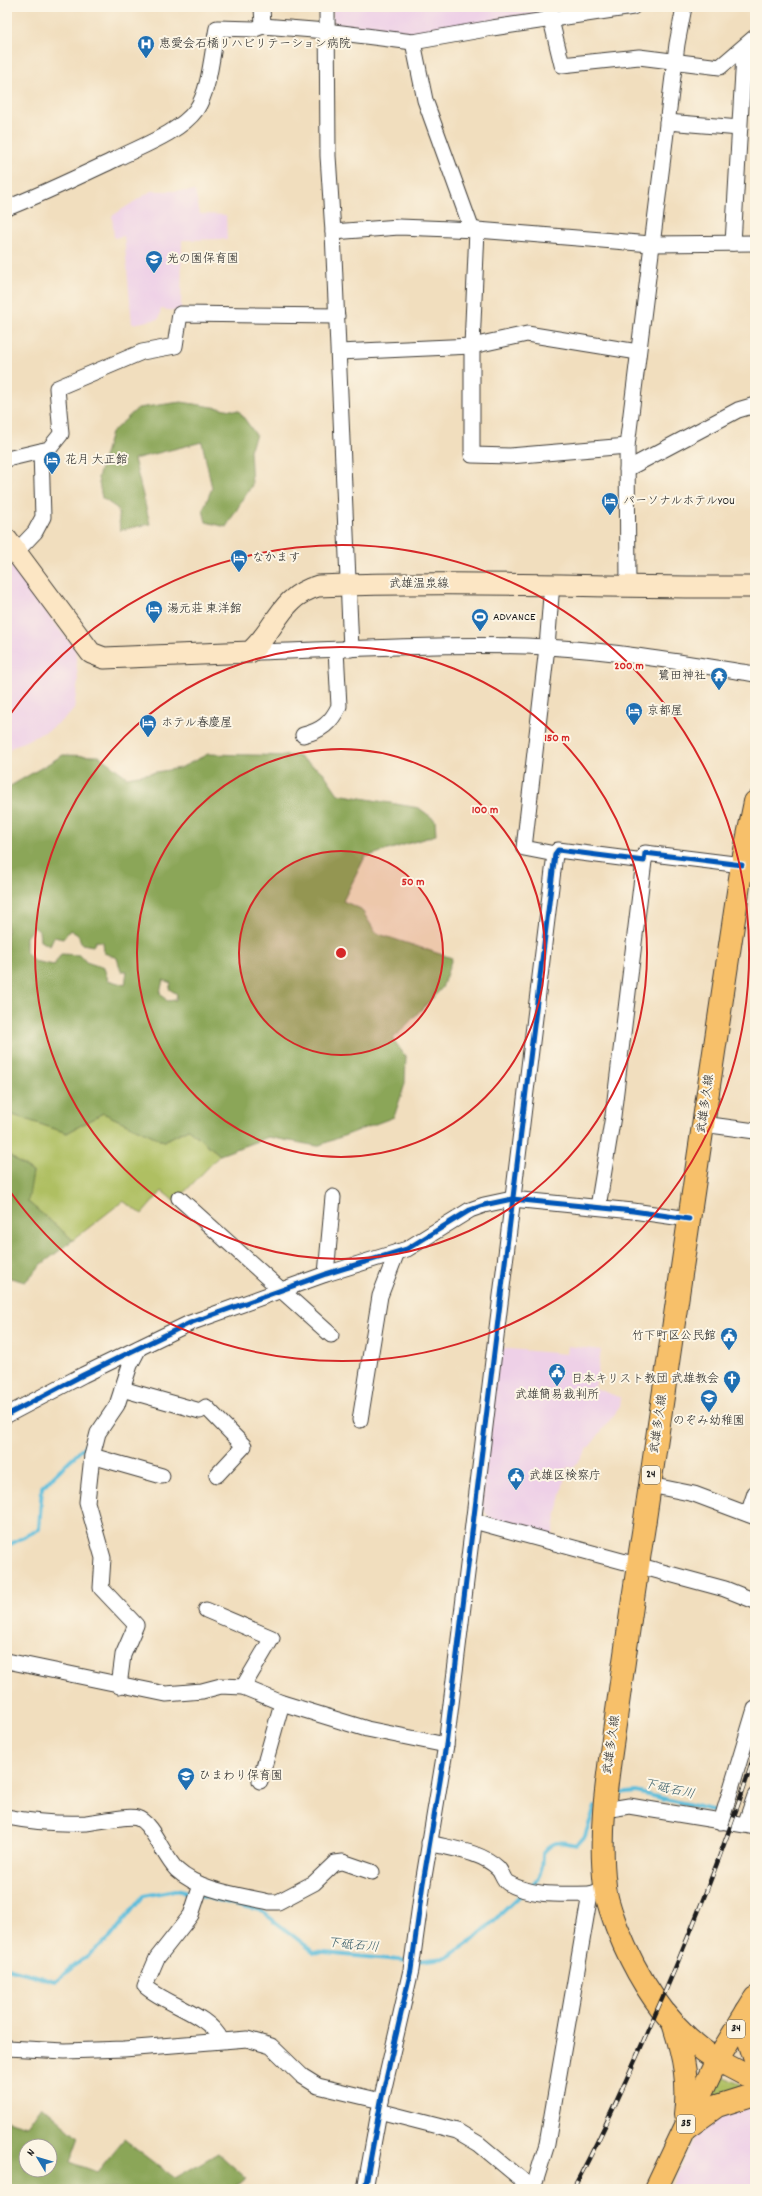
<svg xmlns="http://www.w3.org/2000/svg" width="762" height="2196" font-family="Dekko,'Klee One',sans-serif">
<rect width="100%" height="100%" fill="#fcf5e5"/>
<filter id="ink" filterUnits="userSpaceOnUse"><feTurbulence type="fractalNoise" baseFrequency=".025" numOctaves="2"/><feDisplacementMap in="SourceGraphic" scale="8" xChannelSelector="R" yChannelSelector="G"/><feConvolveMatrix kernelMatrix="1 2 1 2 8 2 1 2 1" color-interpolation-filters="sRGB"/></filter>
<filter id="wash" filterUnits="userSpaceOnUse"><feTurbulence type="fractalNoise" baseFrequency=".012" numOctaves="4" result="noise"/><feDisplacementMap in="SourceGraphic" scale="16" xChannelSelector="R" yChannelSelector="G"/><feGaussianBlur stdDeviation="0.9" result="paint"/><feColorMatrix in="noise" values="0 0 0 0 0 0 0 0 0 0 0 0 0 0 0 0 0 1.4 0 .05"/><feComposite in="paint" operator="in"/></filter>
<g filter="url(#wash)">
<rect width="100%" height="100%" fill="#f1debe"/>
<g fill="#eed0e7">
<path d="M333,7H543L541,16L413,39L337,27L332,20Z"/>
<path d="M151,191H195L200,214L226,215L227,239L182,240L181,309L176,311L161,309L159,319L132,324L124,236L114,238L112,216Z"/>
<path d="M7,561L28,585L54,623L75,648L78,681L74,709L68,716L49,730L11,748L7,754Z"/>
<path d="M567,1346L601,1350L595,1388L621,1398L620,1407L573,1468L567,1467L552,1537L495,1521L488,1516L481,1506L498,1348L566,1354Z"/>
<path d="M755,2102V2189H670L697,2131L721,2111Z"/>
</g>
<g fill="#afbf62" stroke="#666e3f">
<path d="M7,1113L67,1133L103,1113L164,1141L188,1129L220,1155L175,1202L162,1191L142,1214L123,1201L73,1240L27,1201L33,1172L7,1154Z"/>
<path d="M724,2076L746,2089L708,2104L720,2078Z"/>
</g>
<g fill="#8ba658" stroke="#54613a" fill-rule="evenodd">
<path d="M181,402L239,411L256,435L250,450L252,485L226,527L206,522L203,510L212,488L202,442L134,459L150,524L120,530L118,509L102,498L98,478L111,433L138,408Z"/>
<path d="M208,754L297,756L323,772L338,794L419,808L435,820L436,835L365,857L343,901L361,909L376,933L452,958L442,988L393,1039L406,1057L405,1084L394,1117L317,1146L268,1137L220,1155L188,1129L164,1141L103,1113L67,1133L7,1113V788L63,755L99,756L127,777L180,768ZM34,927L39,931L40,941L50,946L54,937L63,939L70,930L78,935L82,944L93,946L96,941L103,942L104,953L117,958L121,971H127L125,985L108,980L104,968L86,962L80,955L61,954L54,965L33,961L26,951V937ZM163,980L171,983L169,989L177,994L176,1000L167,1001L160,993Z"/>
<path d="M7,1154L33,1172L28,1202L73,1240L42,1264L25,1282L7,1277Z"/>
<path d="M42,2105L79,2137L70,2162L97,2172L124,2139L175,2178L218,2153L247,2179L231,2189H7V2120L27,2126ZM26,2146H50V2170H26Z"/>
</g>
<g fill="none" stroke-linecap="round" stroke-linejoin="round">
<g stroke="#5cbddb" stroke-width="4">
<path d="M7,1546L39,1529L42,1487L87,1444"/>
<path d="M617,1794L636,1792L716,1811"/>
<path d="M530,1887C541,1876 543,1869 543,1853C555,1839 560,1842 577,1845L585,1836L595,1807"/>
<path d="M201,1896L260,1910L314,1952L409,1961"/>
<path d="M416,1961L446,1958L472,1941L523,1893"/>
<path d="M7,1968L55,1981L110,1938L143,1896L176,1890L194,1894"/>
</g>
</g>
</g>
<g filter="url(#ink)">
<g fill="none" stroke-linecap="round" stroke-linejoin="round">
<defs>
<g id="street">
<path d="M262,7L263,26"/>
<path d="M327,7L328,156L333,232L351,649"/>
<path d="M550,7L551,20L562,65L639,57L720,67L755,37"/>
<path d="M413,42L425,100L472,230"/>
<path d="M667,122L740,128"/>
<path d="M7,208C45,193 82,175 118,158C142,146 180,132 196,110C210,90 212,52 217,28L255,29L263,26L326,31L413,42L492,28L633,7"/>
<path d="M477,230L472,346V455L510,456L627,446"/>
<path d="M333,232L399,227L477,230L651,244L755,243"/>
<path d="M733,243L744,55L742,49"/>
<path d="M339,352L472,346L527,334L638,352"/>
<path d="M7,459L49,449L61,434L57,388L142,352L175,346L180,314L337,316"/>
<path d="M627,469L738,410L755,405"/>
<path d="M16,552L35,532L43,517L41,451"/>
<path d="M552,583L547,647L524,848L555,854"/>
<path d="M628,586L627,446L677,44L684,7"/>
<path d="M250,652C349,650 449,642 547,647C617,651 686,663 755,674"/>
<path d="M303,735C321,731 331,723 339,706L336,650"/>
<path d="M703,1124L755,1131"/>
<path d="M179,1198L331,1335"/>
<path d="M598,1207L613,1116L644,861"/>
<path d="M326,1274L333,1197"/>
<path d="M122,1389L200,1411L206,1407L244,1446L217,1475"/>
<path d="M7,1415L83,1375L190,1323L326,1274L407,1249L470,1210L484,1205L512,1199L633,1211L689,1219"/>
<path d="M360,1420L380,1296L397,1252"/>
<path d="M92,1456L162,1476"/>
<path d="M650,1485L694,1494L755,1517"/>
<path d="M748,1514L755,1493"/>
<path d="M474,1521L725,1589L755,1601"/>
<path d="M206,1610L272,1638L243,1687"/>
<path d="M7,1661L166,1694L202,1691L221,1686L243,1687L282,1703L367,1729L446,1745"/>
<path d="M119,1686L123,1655L136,1625L101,1588L103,1558L87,1502L92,1456L98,1433L117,1405L130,1365L139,1348"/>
<path d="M260,1781L282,1703"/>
<path d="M605,1810L629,1806L745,1825"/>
<path d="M7,1817C32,1822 60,1824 86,1823C97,1822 129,1815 137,1818C152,1822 164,1858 177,1870C200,1891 239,1895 269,1902H278L314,1883L335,1863L343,1862L372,1872"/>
<path d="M721,1822L755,1709"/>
<path d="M754,1827L745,1825L755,1796"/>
<path d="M429,1843C452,1849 480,1851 498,1868C502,1872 503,1880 508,1883C532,1897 564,1894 590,1894"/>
<path d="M201,1885L191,1915L157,1958L145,1986C166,2005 209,2014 221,2040"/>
<path d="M7,2048L65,2051L124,2049L247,2039L271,2046L302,2076L318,2086L381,2101"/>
<path d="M379,2111L457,2131L479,2144L533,2189"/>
<path d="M365,2189L381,2101L411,1970L423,1883L446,1745L555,854L558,850L644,861L645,853L742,865"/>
<path d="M533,2189L547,2144L590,1894L605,1889"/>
</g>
<path id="secondary" d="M7,540L91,653L104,658L250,652C277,629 279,597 318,586C463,580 609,588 755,587"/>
<path id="primary" d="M717,2060C668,2029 638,1981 617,1928C612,1914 606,1900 605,1886C598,1830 608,1773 616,1718C625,1654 634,1590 644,1526C677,1306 708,1085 742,865L755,802"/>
<g id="highway">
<path d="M747,2011L748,2038L755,2060"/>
<path d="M674,2026C684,2057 689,2084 685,2115"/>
<path d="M717,2060L755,2080"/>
<path d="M685,2129L717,2106L755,2094"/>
<path d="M656,2189L717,2060L755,1998"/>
</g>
</defs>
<use href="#street" stroke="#3c3934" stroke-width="17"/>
<use href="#secondary" stroke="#3c3934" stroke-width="23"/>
<use href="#primary" stroke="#3c3934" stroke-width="24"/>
<use href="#highway" stroke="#3c3934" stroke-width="24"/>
<use href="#street" stroke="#fff" stroke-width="15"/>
<use href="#secondary" stroke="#fce6c4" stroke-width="21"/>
<use href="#primary" stroke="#f7c06b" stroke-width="22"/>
<use href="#highway" stroke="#f7c06b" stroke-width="22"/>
<defs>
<path id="rail" d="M573,2189C601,2138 624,2086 647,2033C688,1941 725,1849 755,1753"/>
</defs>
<use href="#rail" stroke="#1c1c1c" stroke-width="4.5"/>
<use href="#rail" stroke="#fcf5e5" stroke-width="3" stroke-dasharray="9" stroke-linecap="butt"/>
<defs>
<g id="cycleway">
<path d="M7,1415L83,1375L190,1323L326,1274L407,1249L470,1210L484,1205L512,1199L633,1211L689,1219"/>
<path d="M365,2189L381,2101L411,1970L423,1883L446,1745L555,854L558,850L644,861L645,853L742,865"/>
</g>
</defs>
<use href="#cycleway" stroke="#fcf5e5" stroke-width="8"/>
<use href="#cycleway" stroke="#0057b8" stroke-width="5"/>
</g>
</g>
<circle cx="341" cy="953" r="102" fill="#d62828" fill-opacity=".12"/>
<g fill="none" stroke="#d62828" stroke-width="2">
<circle cx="341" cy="953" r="102"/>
<circle cx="341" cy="953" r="204"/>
<circle cx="341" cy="953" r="306"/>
<path d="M9 716A408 408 0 1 1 9 1190"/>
</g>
<defs>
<symbol id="hospital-pin" viewBox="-11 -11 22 30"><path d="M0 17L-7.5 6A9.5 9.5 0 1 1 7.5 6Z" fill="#1f6fb2" stroke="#fcf5e5"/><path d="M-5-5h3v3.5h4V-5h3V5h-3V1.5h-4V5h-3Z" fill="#fff"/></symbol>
<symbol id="school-pin" viewBox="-11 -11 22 30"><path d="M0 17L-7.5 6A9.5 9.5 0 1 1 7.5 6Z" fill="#1f6fb2" stroke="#fcf5e5"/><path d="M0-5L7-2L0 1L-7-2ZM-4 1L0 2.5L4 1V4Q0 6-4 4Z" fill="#fff"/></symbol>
<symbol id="hotel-pin" viewBox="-11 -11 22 30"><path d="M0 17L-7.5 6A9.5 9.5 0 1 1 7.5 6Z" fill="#1f6fb2" stroke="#fcf5e5"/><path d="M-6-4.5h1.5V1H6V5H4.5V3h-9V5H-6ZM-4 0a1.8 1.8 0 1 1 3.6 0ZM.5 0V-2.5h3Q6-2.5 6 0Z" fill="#fff"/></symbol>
<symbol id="stadium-pin" viewBox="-11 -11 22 30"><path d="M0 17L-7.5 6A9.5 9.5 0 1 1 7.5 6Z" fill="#1f6fb2" stroke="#fcf5e5"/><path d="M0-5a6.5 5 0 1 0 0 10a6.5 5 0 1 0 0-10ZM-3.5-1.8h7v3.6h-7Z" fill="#fff"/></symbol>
<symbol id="temple-pin" viewBox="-11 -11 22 30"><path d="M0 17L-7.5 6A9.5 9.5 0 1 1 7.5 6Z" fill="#1f6fb2" stroke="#fcf5e5"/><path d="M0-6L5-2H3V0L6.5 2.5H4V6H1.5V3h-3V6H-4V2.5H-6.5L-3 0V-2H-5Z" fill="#fff"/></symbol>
<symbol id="civic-pin" viewBox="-11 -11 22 30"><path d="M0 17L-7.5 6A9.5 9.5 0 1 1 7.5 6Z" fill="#1f6fb2" stroke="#fcf5e5"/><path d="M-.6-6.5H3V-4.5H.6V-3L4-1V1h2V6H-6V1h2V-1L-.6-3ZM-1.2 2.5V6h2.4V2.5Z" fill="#fff"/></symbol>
<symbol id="church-pin" viewBox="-11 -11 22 30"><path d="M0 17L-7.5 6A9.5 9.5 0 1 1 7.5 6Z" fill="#1f6fb2" stroke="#fcf5e5"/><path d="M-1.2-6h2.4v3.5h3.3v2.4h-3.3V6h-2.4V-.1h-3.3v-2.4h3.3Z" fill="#fff"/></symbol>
</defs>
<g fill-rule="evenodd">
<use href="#hospital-pin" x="136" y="34" width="20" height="27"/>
<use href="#school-pin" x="144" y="249" width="20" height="27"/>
<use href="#hotel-pin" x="42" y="450" width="20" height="27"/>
<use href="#hotel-pin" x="600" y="491" width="20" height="27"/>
<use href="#hotel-pin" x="229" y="548" width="20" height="27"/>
<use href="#hotel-pin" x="144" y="599" width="20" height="27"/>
<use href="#stadium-pin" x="470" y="607" width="20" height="27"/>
<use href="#temple-pin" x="709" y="666" width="20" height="27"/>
<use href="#hotel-pin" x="624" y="701" width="20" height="27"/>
<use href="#hotel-pin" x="138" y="713" width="20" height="27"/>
<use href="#civic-pin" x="719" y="1326" width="20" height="27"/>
<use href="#civic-pin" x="547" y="1362" width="20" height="27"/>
<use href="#church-pin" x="722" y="1369" width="20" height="27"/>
<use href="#school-pin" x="699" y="1388" width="20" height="27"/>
<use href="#civic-pin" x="506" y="1466" width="20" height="27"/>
<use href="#school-pin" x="176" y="1766" width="20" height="27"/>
</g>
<g text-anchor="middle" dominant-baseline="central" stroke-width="4" stroke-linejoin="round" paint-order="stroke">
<g fill="#fcf5e5" stroke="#5f5d58" stroke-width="1">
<rect x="642" y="1466" width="18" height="18" rx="3"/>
<rect x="727" y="2020" width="18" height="18" rx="3"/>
<rect x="677" y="2115" width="18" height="18" rx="3"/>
</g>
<g font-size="11" font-weight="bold" fill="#1c1c1c">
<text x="651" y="1475">24</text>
<text x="736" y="2029">34</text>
<text x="686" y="2124">35</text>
</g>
<g font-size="12" fill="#1c1c1c" stroke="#fcf5e5" text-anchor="start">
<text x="159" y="44">恵愛会石橋リハビリテーション病院</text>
<text x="167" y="259">光の園保育園</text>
<text x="65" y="460">花月 大正館</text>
<text x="623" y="501">パーソナルホテルYOU</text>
<text x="252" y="558">なかます</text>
<text x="167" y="609">湯元荘 東洋館</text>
<text x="493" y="617">ADVANCE</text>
<text x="706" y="676" text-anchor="end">鷺田神社</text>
<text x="647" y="711">京都屋</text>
<text x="161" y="723">ホテル春慶屋</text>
<text x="716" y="1336" text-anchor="end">竹下町区公民館</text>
<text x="719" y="1379" text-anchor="end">日本キリスト教団 武雄教会</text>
<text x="557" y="1395" text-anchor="middle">武雄簡易裁判所</text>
<text x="709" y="1421" text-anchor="middle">のぞみ幼稚園</text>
<text x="529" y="1476">武雄区検察庁</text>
<text x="199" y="1776">ひまわり保育園</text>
</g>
<g font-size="12" fill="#1c1c1c" stroke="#fcf5e5">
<text x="419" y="584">武雄温泉線</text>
<text transform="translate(706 1104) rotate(-82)">武雄多久線</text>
<text transform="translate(659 1424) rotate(-82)">武雄多久線</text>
<text transform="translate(612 1745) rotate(-82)">武雄多久線</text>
</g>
<g font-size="13" font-style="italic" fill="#365c68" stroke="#fcf5e5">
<text transform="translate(669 1790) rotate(13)">下砥石川</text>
<text transform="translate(353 1946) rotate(6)">下砥石川</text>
</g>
</g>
<circle cx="341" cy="953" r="6" fill="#d62828" stroke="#fcf5e5" stroke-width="2"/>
<g font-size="12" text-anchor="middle" font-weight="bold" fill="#d62828" stroke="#fcf5e5" stroke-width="4" stroke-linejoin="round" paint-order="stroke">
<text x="629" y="669">200 m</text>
<text x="557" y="741">150 m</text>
<text x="485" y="813">100 m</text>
<text x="413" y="885">50 m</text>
</g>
<rect width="762" height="2196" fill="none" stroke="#fcf5e5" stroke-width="24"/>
<g transform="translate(38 2158) rotate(308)"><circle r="19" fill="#fcf5e5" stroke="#a29e95"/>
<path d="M0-3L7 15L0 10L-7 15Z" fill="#1f6fb2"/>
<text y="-6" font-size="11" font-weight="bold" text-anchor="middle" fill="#1c1c1c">N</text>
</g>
</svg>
